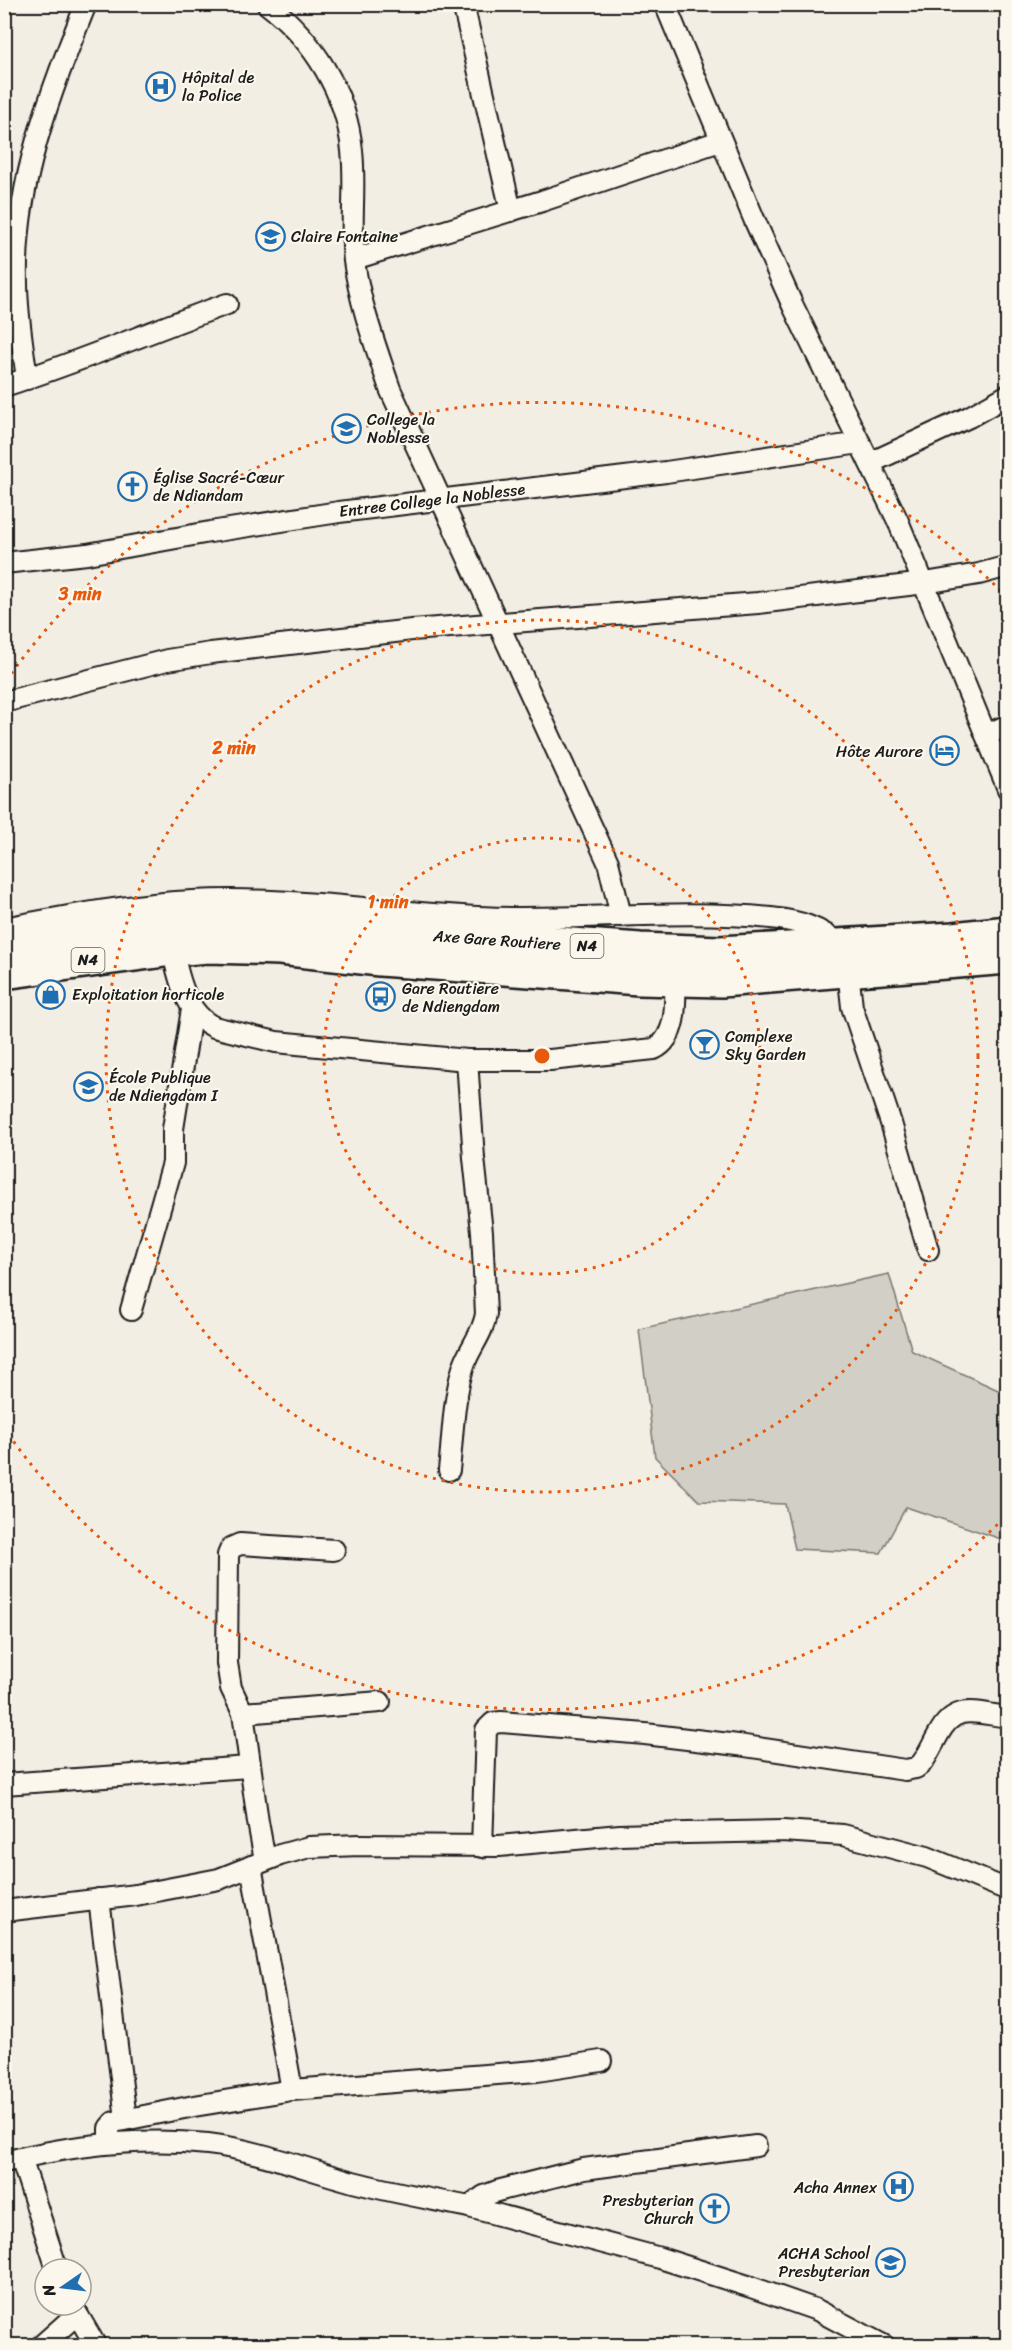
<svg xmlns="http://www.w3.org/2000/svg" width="1012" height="2350" font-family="Sriracha,sans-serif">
<rect width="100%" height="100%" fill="#f2eee4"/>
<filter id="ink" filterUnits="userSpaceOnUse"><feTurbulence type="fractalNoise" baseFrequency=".0167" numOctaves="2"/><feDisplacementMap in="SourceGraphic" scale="12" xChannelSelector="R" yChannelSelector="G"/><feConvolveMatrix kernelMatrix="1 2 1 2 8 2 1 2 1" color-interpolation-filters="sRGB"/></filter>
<g filter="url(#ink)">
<path fill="#d2cfc6" stroke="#777671" stroke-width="1.5" d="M889,1274L912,1351L1007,1394V1541L906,1507L881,1553L795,1549L785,1504L699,1501L655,1457L639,1329Z"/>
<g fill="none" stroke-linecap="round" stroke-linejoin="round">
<defs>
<g id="street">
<path d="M267,4C313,39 347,93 352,151C356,187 350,224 354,261C360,305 376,347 390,389L608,862L621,916"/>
<path d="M463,4L511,211"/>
<path d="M665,4L754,219L793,306L898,521L1008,789"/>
<path d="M354,259L542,201L720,141"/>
<path d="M27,379C23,347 17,315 17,283C14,184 50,94 86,4"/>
<path d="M4,386C80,362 153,330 227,304"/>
<path d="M870,463L969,417L1008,395"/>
<path d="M4,563L87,554L210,532L339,512L666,472L860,443"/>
<path d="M4,702L167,660L211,653L412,630L758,603L925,583L979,574L1008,566"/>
<path d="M986,735L1008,725"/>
<path d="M4,928C67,916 129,904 193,901C288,896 382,912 477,917C575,922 674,908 771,918C799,921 820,927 841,946"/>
<path d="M170,939C177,970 183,1012 214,1027L276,1042L467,1060H550L654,1049C680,1037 675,994 675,969"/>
<path d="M848,970L852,1007L891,1123L928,1250"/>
<path d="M131,1310L173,1163V1129L192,1009"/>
<path d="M449,1470C453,1436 453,1398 464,1365C470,1347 483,1334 486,1314L482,1232L474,1158L467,1060"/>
<path d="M243,1713L380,1702"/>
<path d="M4,1784L249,1767"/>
<path d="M482,1847L486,1730L493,1723L501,1722L645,1734L738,1745L905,1770L916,1768L921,1764C928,1756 932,1745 938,1735C955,1702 975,1713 1008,1717"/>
<path d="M265,1860L258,1822L243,1713L231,1688L227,1663L228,1555L231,1548L240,1544L334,1550"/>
<path d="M251,1866L292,2090"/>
<path d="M99,1899L126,2119"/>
<path d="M4,1911L136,1895L219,1879L280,1855L309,1847L359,1845L499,1846L620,1835L687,1833L783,1831L843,1835L927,1857L1008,1890"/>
<path d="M109,2143V2128L114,2122L194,2106L292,2090L537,2071L601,2061"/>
<path d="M21,2158L57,2269"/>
<path d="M4,2162C71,2145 139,2137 208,2144C258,2150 305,2169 353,2182C391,2192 431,2199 469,2207L484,2196L497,2191L584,2169L756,2146"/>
<path d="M469,2207L660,2258L751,2287L817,2310L885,2346"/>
<path d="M72,2305L96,2346"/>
<path d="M41,2346L77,2314"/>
</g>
<g id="highway">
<path d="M4,946L166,922L236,920L640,950L720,953L954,939L1008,933"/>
<path d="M4,972L172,949L208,946L280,948L380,959L639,978L721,980L1008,957"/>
</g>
</defs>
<use href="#street" stroke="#1c1c1c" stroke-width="24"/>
<use href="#highway" stroke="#1c1c1c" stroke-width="38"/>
<use href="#street" stroke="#fbf7ec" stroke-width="20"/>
<use href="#highway" stroke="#fbf7ec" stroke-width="33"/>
</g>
</g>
<g fill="none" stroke="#e8590c" stroke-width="3" stroke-dasharray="3 6">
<circle cx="542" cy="1056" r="218"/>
<circle cx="542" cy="1056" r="436"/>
<path d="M1004 1518A654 654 0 0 1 6 1431M6 681A654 654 0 0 1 1004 594"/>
</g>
<defs>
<symbol id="hospital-ring" viewBox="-11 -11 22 22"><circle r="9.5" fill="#fbf7ec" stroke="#1f6fb2" stroke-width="1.5"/><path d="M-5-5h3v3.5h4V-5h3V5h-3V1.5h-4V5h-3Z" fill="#1f6fb2"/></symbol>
<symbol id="school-ring" viewBox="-11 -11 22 22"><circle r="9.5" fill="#fbf7ec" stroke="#1f6fb2" stroke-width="1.5"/><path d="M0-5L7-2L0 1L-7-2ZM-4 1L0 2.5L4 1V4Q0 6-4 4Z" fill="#1f6fb2"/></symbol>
<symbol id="church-ring" viewBox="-11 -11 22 22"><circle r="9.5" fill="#fbf7ec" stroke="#1f6fb2" stroke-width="1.5"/><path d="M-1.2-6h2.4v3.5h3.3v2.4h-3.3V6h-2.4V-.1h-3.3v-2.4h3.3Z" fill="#1f6fb2"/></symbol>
<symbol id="hotel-ring" viewBox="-11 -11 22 22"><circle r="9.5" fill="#fbf7ec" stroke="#1f6fb2" stroke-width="1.5"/><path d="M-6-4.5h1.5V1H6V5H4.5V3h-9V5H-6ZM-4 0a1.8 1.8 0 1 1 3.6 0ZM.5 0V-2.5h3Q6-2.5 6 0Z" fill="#1f6fb2"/></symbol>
<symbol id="shop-ring" viewBox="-11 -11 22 22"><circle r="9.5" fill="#fbf7ec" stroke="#1f6fb2" stroke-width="1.5"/><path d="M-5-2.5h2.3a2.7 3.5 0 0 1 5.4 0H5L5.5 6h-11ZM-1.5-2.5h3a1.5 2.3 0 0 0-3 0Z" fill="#1f6fb2"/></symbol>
<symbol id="bus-ring" viewBox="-11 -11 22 22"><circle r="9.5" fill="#fbf7ec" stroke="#1f6fb2" stroke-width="1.5"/><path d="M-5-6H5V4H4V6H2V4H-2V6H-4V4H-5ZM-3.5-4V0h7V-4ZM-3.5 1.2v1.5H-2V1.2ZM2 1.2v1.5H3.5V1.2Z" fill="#1f6fb2"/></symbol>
<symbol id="bar-ring" viewBox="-11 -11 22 22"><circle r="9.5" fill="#fbf7ec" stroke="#1f6fb2" stroke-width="1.5"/><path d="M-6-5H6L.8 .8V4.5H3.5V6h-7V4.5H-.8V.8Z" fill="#1f6fb2"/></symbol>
</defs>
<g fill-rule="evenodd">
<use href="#hospital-ring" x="144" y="70" width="33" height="33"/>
<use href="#school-ring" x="254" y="220" width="33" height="33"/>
<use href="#school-ring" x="330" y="412" width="33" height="33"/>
<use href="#church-ring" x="116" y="470" width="33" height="33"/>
<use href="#hotel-ring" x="928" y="734" width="33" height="33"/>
<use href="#shop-ring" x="34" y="978" width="33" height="33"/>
<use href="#bus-ring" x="364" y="980" width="33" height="33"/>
<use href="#bar-ring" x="688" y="1028" width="33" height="33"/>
<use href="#school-ring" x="72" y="1070" width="33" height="33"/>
<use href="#hospital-ring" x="882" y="2170" width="33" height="33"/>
<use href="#church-ring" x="698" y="2192" width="33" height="33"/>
<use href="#school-ring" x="874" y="2246" width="33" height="33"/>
</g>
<g text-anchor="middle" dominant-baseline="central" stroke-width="4.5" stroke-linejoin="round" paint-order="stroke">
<g fill="#fbf7ec" stroke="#5f5e5a" stroke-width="1.5">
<rect x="570.5" y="934" width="33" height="24" rx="4.5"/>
<rect x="71.5" y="948" width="33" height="24" rx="4.5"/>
</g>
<g font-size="15" font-weight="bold" fill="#1c1c1c">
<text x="587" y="946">N4</text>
<text x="88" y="960">N4</text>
</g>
<g font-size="16" fill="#1c1c1c" stroke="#fbf7ec" text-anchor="start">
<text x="182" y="77">Hôpital de<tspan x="182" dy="18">la Police</tspan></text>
<text x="291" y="236">Claire Fontaine</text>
<text x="367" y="419">College la<tspan x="367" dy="18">Noblesse</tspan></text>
<text x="153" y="477">Église Sacré-Cœur<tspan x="153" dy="18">de Ndiandam</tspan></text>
<text x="923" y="751" text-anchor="end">Hôte Aurore</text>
<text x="402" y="988">Gare Routiere<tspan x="402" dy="18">de Ndiengdam</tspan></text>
<text x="72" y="994">Exploitation horticole</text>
<text x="725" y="1036">Complexe<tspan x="725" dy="18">Sky Garden</tspan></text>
<text x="109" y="1077">École Publique<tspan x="109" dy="18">de Ndiengdam I</tspan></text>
<text x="877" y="2187" text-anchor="end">Acha Annex</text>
<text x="694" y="2200" text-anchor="end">Presbyterian<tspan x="694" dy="18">Church</tspan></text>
<text x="870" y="2253" text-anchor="end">ACHA School<tspan x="870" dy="18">Presbyterian</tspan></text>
</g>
<g font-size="16" fill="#1c1c1c" stroke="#fbf7ec">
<text transform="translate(432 500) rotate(-7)">Entree College la Noblesse</text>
<text transform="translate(497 940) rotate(4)">Axe Gare Routiere</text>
</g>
</g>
<circle cx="542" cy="1056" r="9" fill="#e8590c" stroke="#fbf7ec" stroke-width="3"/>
<g font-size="18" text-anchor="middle" font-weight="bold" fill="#e8590c" stroke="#fbf7ec" stroke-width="4.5" stroke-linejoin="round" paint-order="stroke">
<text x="80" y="600">3 min</text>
<text x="234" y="754">2 min</text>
<text x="388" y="908">1 min</text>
</g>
<rect width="1012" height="2350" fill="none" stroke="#fbf7ec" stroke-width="24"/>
<rect x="12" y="12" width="988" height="2326" fill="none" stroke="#1c1c1c" stroke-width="2" filter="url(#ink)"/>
<g transform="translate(63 2287) rotate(256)"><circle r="28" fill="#fbf7ec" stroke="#a29f99" stroke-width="1.5"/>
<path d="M0-4.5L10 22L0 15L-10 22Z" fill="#1f6fb2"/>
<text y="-9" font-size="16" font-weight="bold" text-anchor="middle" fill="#1c1c1c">N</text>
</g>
</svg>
